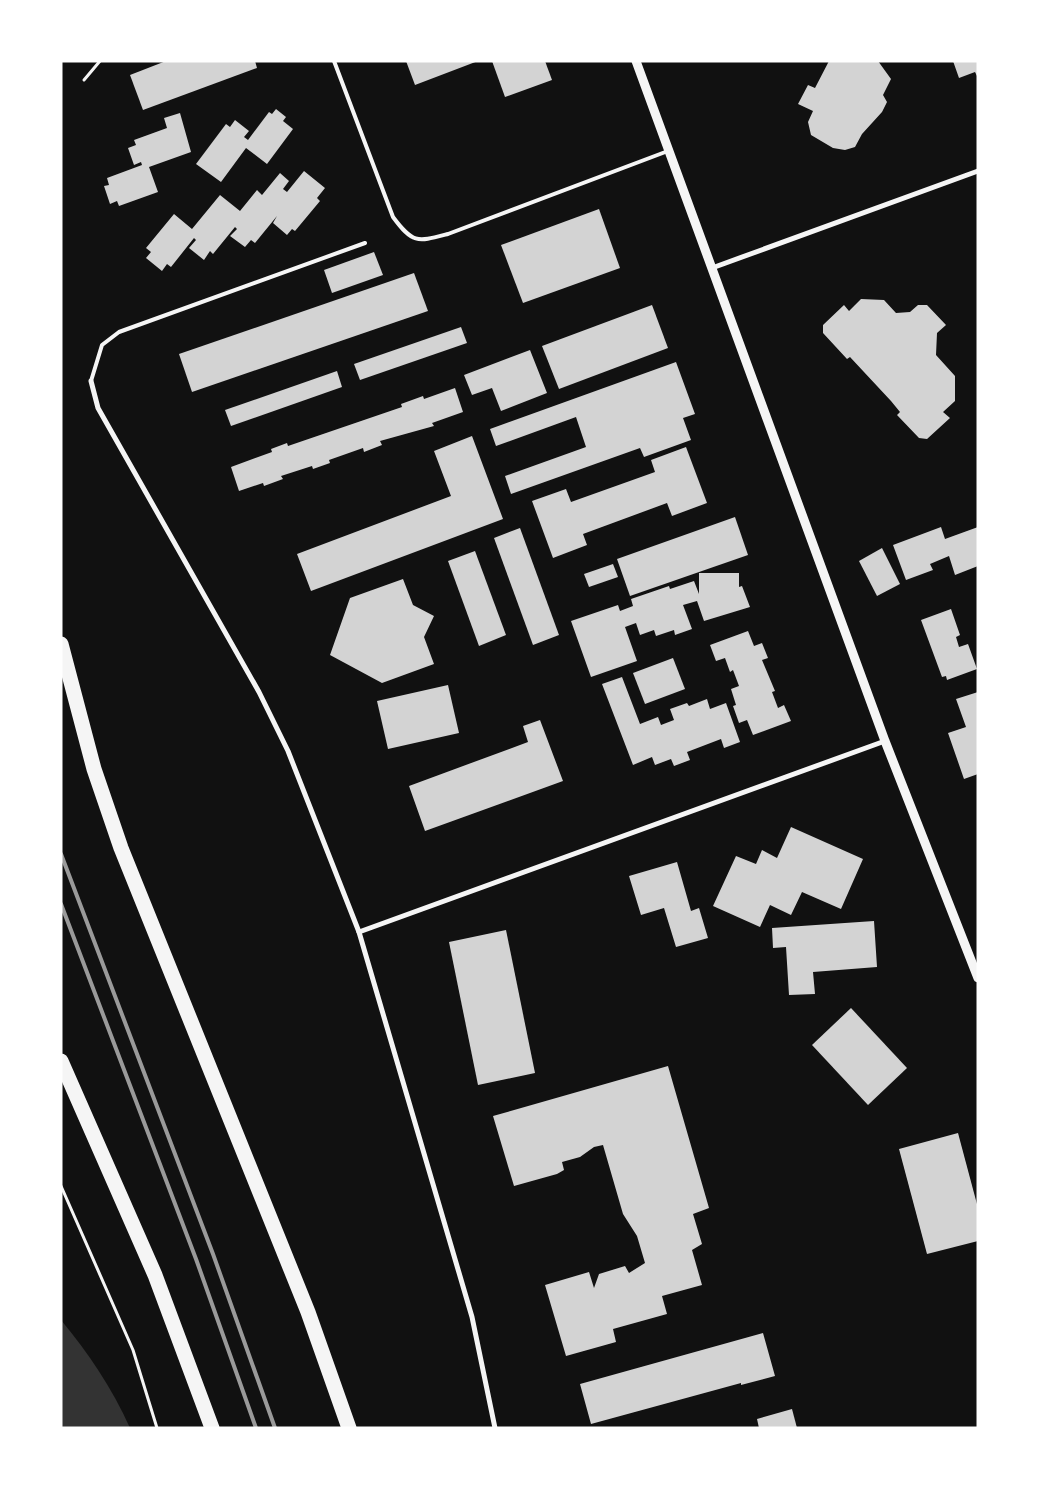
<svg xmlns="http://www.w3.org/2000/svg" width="1039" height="1489" font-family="'Nunito Sans',sans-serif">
<rect width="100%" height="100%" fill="#111"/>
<path fill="#333" d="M61,1320C89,1354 112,1388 130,1428H61Z"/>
<g fill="#d3d3d3">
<path d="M166,61H255L257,68L143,110L130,75Z"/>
<path d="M406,61H478L415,85Z"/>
<path d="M492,61H545L552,80L505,97Z"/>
<path d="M829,61H878L891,79L883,95L887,102L882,112L862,134L855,147L845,150L833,148L811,135L808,122L813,111L798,104L808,85L815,88Z"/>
<path d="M953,61H978V78L975,72L959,78Z"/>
<path d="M276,109L286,117L283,121L293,129L267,164L246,148L221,182L196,164L226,124L230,127L235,120L249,131L244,137L248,140L269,112L272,114Z"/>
<path d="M180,113L191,152L149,167L158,192L119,206L117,201L110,204L104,186L109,185L107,178L142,165L141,162L134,165L128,148L136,145L134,140L167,128L164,118Z"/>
<path d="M304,171L325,188L317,198L320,201L295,231L292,229L287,235L273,223L277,216L255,243L251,240L245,247L230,236L237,229L235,227L213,254L210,251L204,260L189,248L196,240L194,238L171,267L167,264L162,271L146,258L151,252L146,248L174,214L192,229L220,195L240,211L257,190L262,195L280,173L289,181L283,189L287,192Z"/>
<path d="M599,209L620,268L523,303L501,245Z"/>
<path d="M374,252L383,275L332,293L324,270Z"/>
<path d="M414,273L428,311L192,392L179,354Z"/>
<path d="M861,299L884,300L896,313L910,312L918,305H927L946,325L937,333L936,355L955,376V401L943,412L950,418L927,439L919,438L897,415L900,412L891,401L850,357L847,359L823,333V325L844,305L849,311Z"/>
<path d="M652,305L668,348L559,389L542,346Z"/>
<path d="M461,327L467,343L360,380L354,364Z"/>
<path d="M530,350L547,393L501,411L492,388L472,395L464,375Z"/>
<path d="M676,362L695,414L683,418L691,440L644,457L640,448L511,494L505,476L586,447L576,417L496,446L490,429Z"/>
<path d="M337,371L342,387L231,426L225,410Z"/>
<path d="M455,388L463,412L432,423L434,426L380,441L382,445L364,452L363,448L329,460L330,463L313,469L312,466L281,476L283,479L264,486L263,483L239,491L231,467L272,452L271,449L287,443L288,446L402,407L401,404L423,396L424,399Z"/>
<path d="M472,436L503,519L311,591L297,554L451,496L434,451Z"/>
<path d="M686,447L707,503L672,516L667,503L583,534L587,545L553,558L532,501L566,489L571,502L655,472L651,460Z"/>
<path d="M735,517L748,555L630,596L617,559Z"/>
<path d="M941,527L945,539L978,527V566L955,575L949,556L930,564L933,570L906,580L893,545Z"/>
<path d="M520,528L559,635L533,645L494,538Z"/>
<path d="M882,548L900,584L877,596L859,561Z"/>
<path d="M475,551L506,635L479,646L448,561Z"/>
<path d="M613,564L618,577L589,587L584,574Z"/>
<path d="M699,573H739V587L742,586L750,607L704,621L697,601L683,605L692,629L675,635L674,630L656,636L654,630L640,635L636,623L625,627L637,661L591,677L571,621L618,605L620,611L633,606L631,599L669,586L670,589L694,581L699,594Z"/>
<path d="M403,579L413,605L434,616L424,637L434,664L382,683L330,655L350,598Z"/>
<path d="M951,609L960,635L956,637L959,647L968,644L977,669L947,680L946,676L942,677L921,620Z"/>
<path d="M748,631L754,646L762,643L768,658L762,660L775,691L772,692L778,708L784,705L791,721L753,735L747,720L739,723L733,706L736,705L731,689L739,686L733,670L730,672L725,658L716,661L710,645Z"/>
<path d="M673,658L685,689L645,704L633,673Z"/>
<path d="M622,677L640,724L658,717L661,725L674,720L670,709L687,703L689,706L707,699L710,709L726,703L740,742L724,748L721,739L687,752L690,760L674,766L671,759L655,765L652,757L633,765L602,684Z"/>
<path d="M448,685L459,733L388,749L377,701Z"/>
<path d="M978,692V774L964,779L948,733L966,727L956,699Z"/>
<path d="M540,720L563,781L425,831L409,786L528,742L523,726Z"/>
<path d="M791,827L863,859L841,909L802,892L791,915L770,905L760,927L713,906L736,856L756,864L762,850L777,858Z"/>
<path d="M677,862L691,911L699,908L708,938L676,947L664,908L641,915L629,876Z"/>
<path d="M874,921L877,967L813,972L815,994L789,995L786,947L773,948L772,928Z"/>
<path d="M506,930L535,1073L478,1085L449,942Z"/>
<path d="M851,1008L907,1068L868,1105L812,1045Z"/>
<path d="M668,1066L709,1208L693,1214L702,1244L692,1250L702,1285L662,1296L667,1314L613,1329L616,1342L566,1356L545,1285L589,1272L594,1288L599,1274L625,1266L629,1273L645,1263L637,1236L623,1214L603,1145L594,1147L580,1157L562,1162L564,1170L557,1174L514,1186L493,1116Z"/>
<path d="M958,1133L978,1208V1241L927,1254L899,1149Z"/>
<path d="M763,1333L775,1376L741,1385V1383L591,1424L580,1384Z"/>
<path d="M792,1409L797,1428H759L757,1419Z"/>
</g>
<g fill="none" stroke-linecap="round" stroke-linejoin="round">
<g stroke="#f5f5f5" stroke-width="3">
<path d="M84,80L100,61"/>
<path d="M61,1186L133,1350L157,1428"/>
</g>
<g stroke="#f5f5f5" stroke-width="4">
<path d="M334,61L393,217C413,244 417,242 448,234L668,151"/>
<path d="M91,381L102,345L119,332L365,243"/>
</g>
<g stroke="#f5f5f5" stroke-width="5">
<path d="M712,268L978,171"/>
<path d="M91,381L98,408L259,692L288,751L359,932L472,1317L495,1428"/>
<path d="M359,932L885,741"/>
</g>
<path stroke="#f5f5f5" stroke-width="9" d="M636,61L885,741L978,978"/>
<g stroke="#f5f5f5" stroke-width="15">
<path d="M61,644L94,769L121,848L308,1312L349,1428"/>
<path d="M61,1061L155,1275L212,1428"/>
</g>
<g stroke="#9a9a9a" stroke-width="4">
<path d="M61,854L213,1254L275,1428"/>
<path d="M61,904L196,1259L256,1428"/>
</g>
</g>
<rect width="1039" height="1489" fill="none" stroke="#ffffff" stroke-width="125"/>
</svg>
